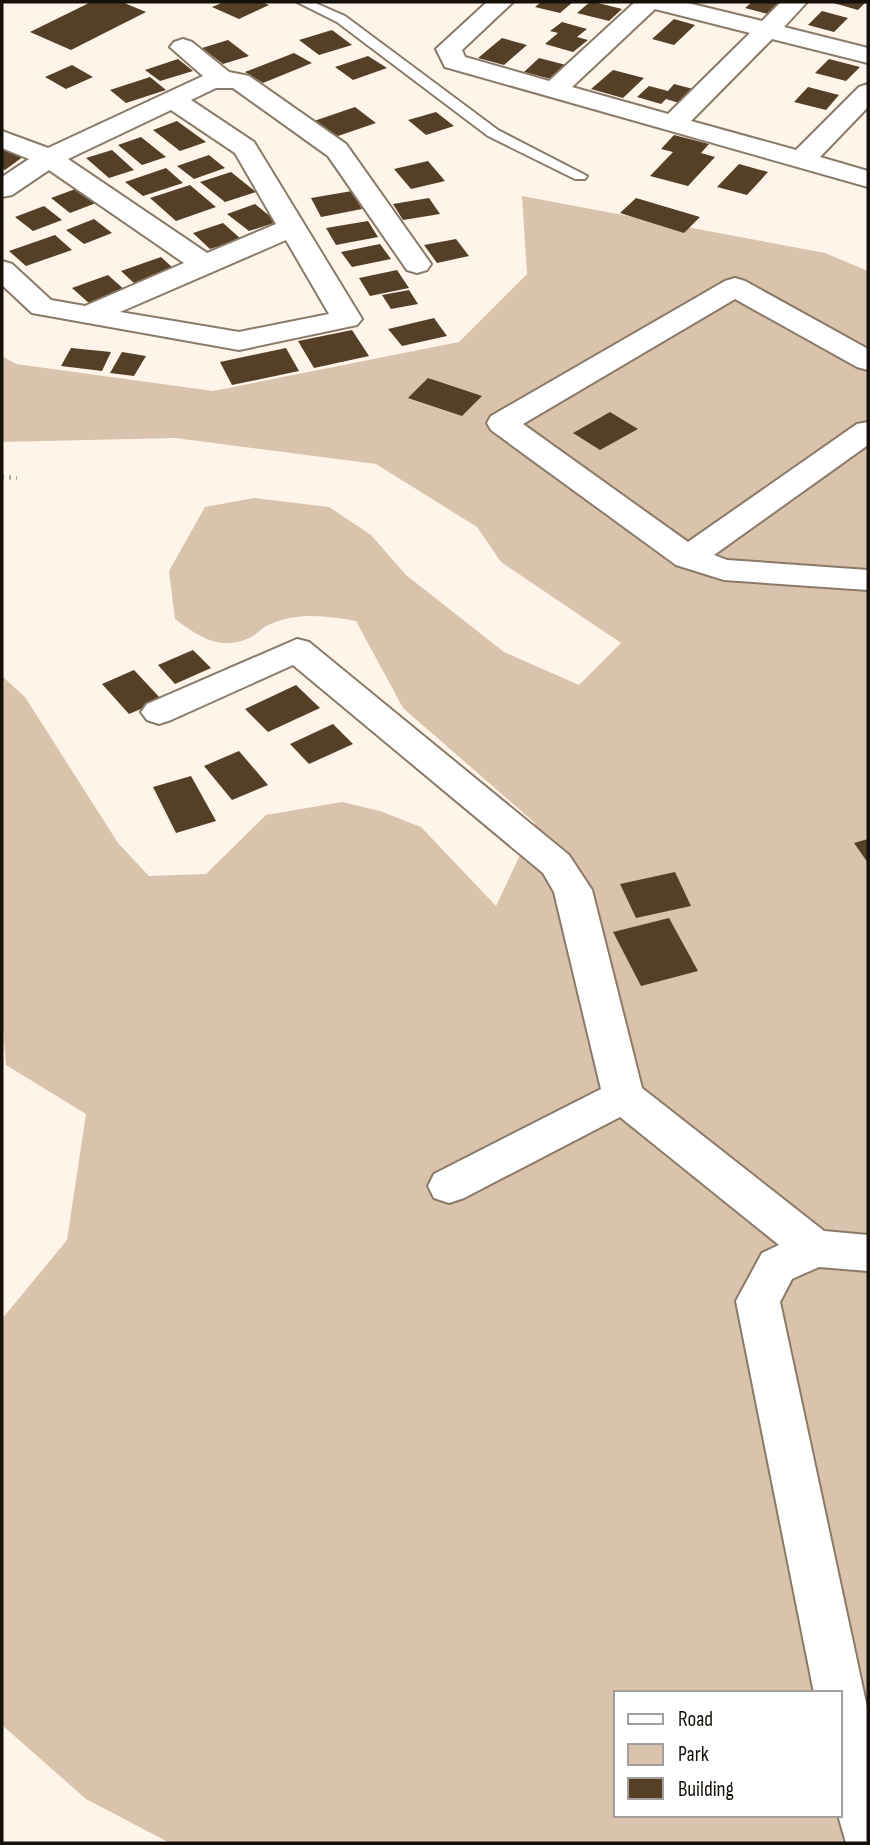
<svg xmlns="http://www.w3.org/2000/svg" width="870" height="1845" font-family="'Sofia Sans Condensed',sans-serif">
<rect width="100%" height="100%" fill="#fff4e9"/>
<path fill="#dac3ac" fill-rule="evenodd" d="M522,196L825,253L868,271V1843H170L86,1799L2,1725V1319L67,1240L86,1114L6,1065L2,1016V676L25,697L118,843L149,876L206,874L266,815L342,802L380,811L421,827L496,906L535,823L403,708L356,621C327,616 298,612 271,624C264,626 259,632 253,636C222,653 199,637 175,619L169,571L205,507L254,498L329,507L371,535L406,575L504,652L579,685L621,643L501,562L477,527L376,464L175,438L2,442V356L16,364L213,391L459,342L527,274ZM616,1693H840V1815H616Z"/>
<g fill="#553f27">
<path d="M91,2H122L146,12L71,50L30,32Z"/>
<path d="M224,2H262L269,5L239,19L212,7Z"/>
<path d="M541,2H573L560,13L535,7Z"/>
<path d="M590,2H594L622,9L609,21L577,13Z"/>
<path d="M752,2H781L768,14L745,8Z"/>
<path d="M830,2H866L858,10Z"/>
<path d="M822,11L848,18L834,32L808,25Z"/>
<path d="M674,19L695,25L674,45L652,39Z"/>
<path d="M562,22L587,29L577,37L588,40L573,52L545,44L558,33L550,31Z"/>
<path d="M332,30L352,45L319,55L299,40Z"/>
<path d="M502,38L527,45L504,65L478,58Z"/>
<path d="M228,40L249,56L223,64L202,48Z"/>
<path d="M294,53L312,63L263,83L245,72Z"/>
<path d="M368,56L387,68L353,80L335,67Z"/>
<path d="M539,58L566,65L551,79L524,72Z"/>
<path d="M178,59L193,71L160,81L145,70Z"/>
<path d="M829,59L860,67L846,81L815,73Z"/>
<path d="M72,65L93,77L66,89L45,77Z"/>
<path d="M613,70L644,78L623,98L591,89Z"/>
<path d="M150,77L166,90L126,103L110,90Z"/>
<path d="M674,84L693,89L679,103L666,99L661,104L637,97L649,86L668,91Z"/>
<path d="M808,87L839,95L826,110L794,102Z"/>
<path d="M355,107L376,123L335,137L314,121Z"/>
<path d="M436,112L454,126L426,135L408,120Z"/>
<path d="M177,121L206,142L180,151L153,130Z"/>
<path d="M674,135L709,144L701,153L715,157L688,186L650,176L673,152L661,149Z"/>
<path d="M141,137L166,157L142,165L118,145Z"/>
<path d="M2,149L24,156L5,170L2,169Z"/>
<path d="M112,150L134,170L109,178L86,158Z"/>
<path d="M209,155L225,168L194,179L177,166Z"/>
<path d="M428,161L445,181L411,189L394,169Z"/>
<path d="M739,164L768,172L747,195L717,187Z"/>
<path d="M166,168L183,183L143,196L125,182Z"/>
<path d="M231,172L256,192L225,202L200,182Z"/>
<path d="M190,185L216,207L176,221L150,198Z"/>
<path d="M78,188L96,203L70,213L51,198Z"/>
<path d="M352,191L362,209L321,217L311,198Z"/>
<path d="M429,198L440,214L403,220L393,204Z"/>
<path d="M636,198L700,217L684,233L620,213Z"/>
<path d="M255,204L277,222L249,231L227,214Z"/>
<path d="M44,206L62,220L33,231L15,217Z"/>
<path d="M94,219L112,233L84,244L66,230Z"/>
<path d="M368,221L378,237L336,245L326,228Z"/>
<path d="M223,223L241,239L210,249L193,233Z"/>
<path d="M55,235L72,250L26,266L9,251Z"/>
<path d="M456,239L469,256L437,263L424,245Z"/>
<path d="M380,244L391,259L352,267L341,252Z"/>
<path d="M161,257L174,269L134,283L121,271Z"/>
<path d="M397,270L409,288L370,296L359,278Z"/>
<path d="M108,275L126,291L90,304L72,288Z"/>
<path d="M409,290L418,304L391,309L382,295Z"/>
<path d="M434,318L447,336L402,346L388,329Z"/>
<path d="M352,330L369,356L314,368L298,341Z"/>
<path d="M71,348L111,352L102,371L61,366Z"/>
<path d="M286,348L299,371L232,385L220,362Z"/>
<path d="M122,352L146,356L134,376L110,373Z"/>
<path d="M428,378L482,396L462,416L408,398Z"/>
<path d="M610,412L638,429L600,450L573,433Z"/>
<path d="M193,650L211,668L175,684L158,665Z"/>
<path d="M134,670L162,700L129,714L102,684Z"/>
<path d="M296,685L320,708L268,732L245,709Z"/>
<path d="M333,724L353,744L309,764L290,744Z"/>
<path d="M239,751L268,785L232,800L204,766Z"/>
<path d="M191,776L216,821L176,833L153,787Z"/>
<path d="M868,839V863L854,843Z"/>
<path d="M675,872L691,906L636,918L620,884Z"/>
<path d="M669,918L698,971L641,986L613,932Z"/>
</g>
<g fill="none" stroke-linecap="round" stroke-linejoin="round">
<defs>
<path id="lane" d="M297,2H313L345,16L498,130L587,176L585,179H575L488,136L337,22Z"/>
<g id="street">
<path d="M487,2H513L462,50L465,57L549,81L635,2H684L762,21L781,2H807L784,27L868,48V63L772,39L691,121L796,150L859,87L868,84V107L820,157L868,171V187L445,67L436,49ZM655,9L750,33L668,114L572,87Z"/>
<path d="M183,39L192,42L229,72L249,76L346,144L431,264L427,270L417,273L407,270L328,156L233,88H216L191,100L254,142L362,319L357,325L239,350L32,313L2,285V261L12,264L51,300L85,306L184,263L49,170L12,195L2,197V177L29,159L2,148V131L48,148L203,76L170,47L174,42ZM171,110L235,153L276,224L207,253L68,159ZM286,240L329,314L239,332L120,312Z"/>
<path d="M735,278L745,281L868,349V370L857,367L735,299L523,424L688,542L857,424L868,422V445L714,555L727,560L868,570V590L724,580L676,565L491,430L487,423L491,416L725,281Z"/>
<path d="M297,639L309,642L569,855L592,890L642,1088L824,1231L868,1235V1271L819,1267L792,1279L780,1302L868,1712V1843H846L838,1815L840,1693H814L736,1301L762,1253L779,1245L620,1117L464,1198L449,1203L434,1198L428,1186L434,1174L601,1089L554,892L543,873L293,665L171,720L159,724L147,720L141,712L147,704Z"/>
</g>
</defs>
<use href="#lane" stroke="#8a7a6a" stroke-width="4"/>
<use href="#street" stroke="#8a7a6a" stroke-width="4"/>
<path stroke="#ada39a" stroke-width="4.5" stroke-dasharray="2 5" stroke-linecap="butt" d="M2,477L17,478"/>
<use href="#lane" fill="#fff" fill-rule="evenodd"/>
<use href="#street" fill="#fff" fill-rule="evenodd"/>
</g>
<rect width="870" height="1845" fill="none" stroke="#16100a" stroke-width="7"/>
<rect x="614" y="1691" width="228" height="126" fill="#ffffff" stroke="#a29f9d" stroke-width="2"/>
<rect x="628" y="1714" width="35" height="10" fill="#ffffff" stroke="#a29f9d" stroke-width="2"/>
<text x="678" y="1726" font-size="21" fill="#16100a">Road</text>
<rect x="628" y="1744" width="35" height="21" fill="#dac3ac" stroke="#a29f9d" stroke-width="2"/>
<text x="678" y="1761" font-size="21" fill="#16100a">Park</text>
<rect x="628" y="1778" width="35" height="21" fill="#553f27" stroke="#a29f9d" stroke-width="2"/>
<text x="678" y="1796" font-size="21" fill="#16100a">Building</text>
</svg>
